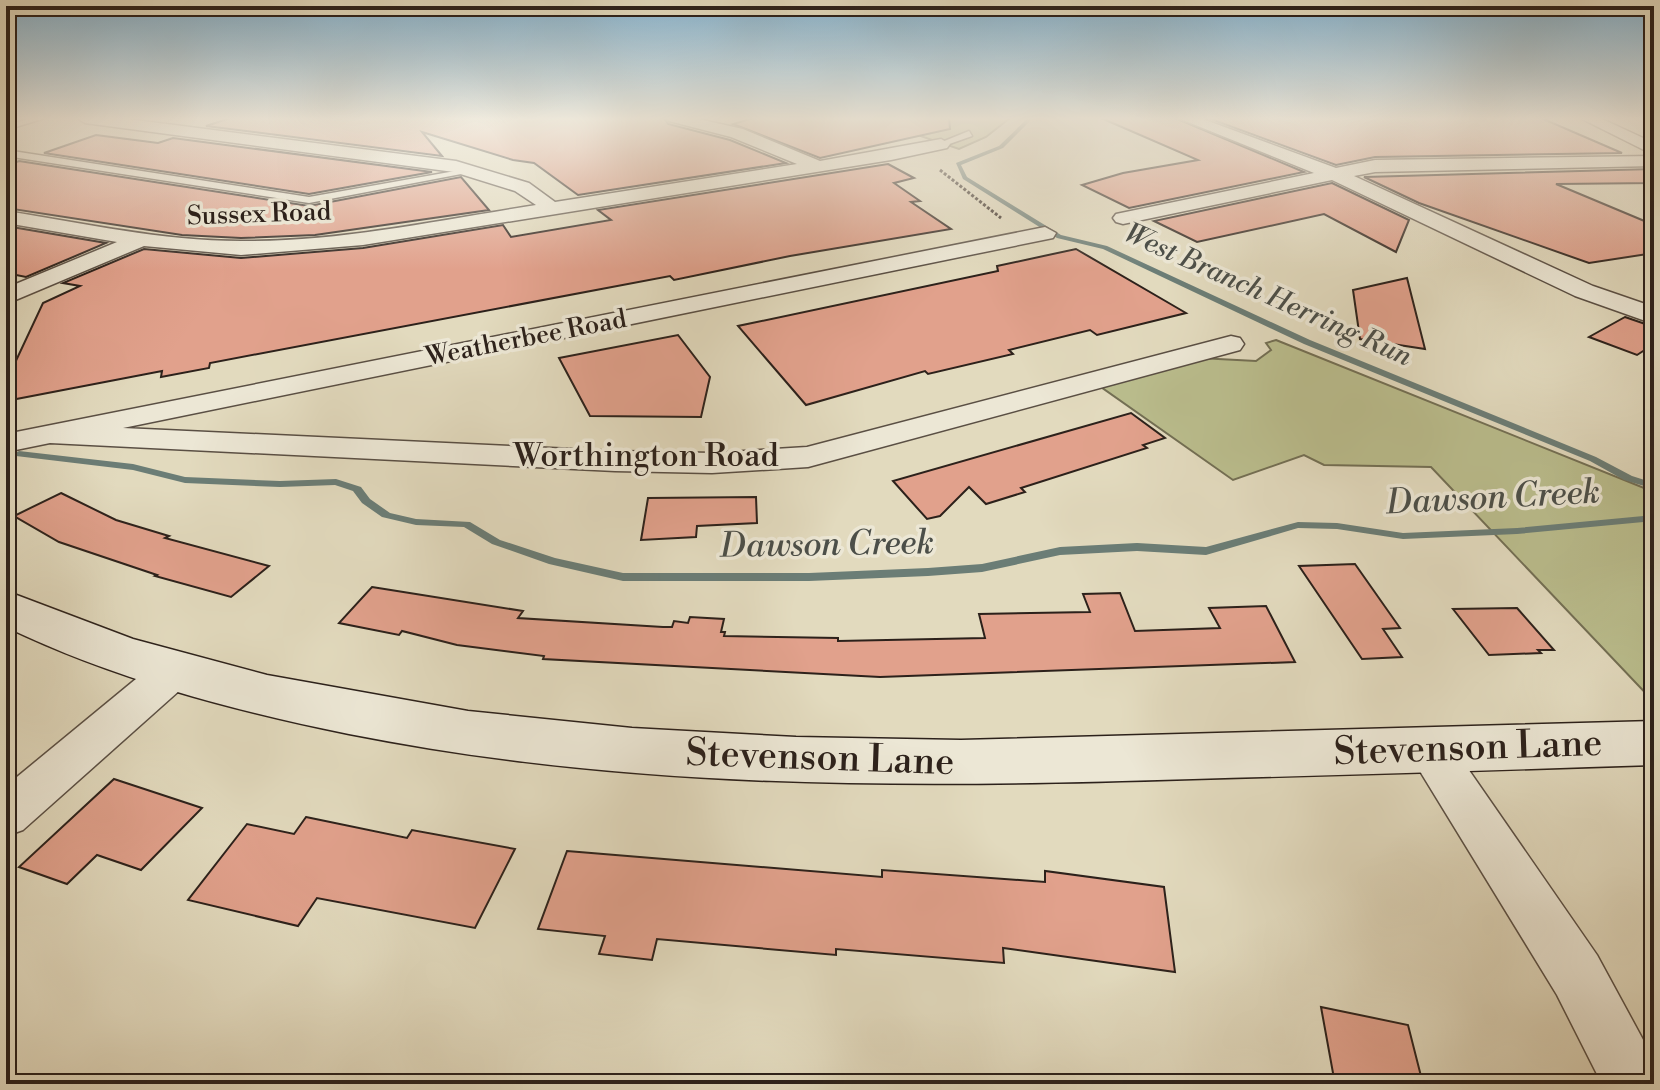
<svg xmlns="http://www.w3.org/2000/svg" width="1660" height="1090" font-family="'Libre Bodoni',serif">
<rect width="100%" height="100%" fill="#e2dabe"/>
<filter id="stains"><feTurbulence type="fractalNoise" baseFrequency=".0025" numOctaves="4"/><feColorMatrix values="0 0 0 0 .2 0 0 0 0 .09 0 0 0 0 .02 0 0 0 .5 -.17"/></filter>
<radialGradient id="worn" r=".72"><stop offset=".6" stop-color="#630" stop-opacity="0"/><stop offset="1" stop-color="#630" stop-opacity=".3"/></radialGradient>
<g fill="#babd8d" stroke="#736f54" stroke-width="2">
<path d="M867,118H1010L986,137L959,149Z"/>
<path d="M1276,340L1654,492V702L1431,467L1324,465L1304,455L1233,480L1101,387L1199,358L1256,361L1271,350L1266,343Z"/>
</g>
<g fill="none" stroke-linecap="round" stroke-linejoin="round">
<g fill="#6b7d76" fill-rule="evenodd">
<path d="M1028,118H1033L1003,148L961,165L967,177L1061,235L1107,246L1310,340L1596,457L1632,476L1654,483V489L1624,480L1590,461L1304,344L1103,249L1057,238L963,179L956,163L999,146Z"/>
<path d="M19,451L133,464L185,477L280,481L336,479L361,487L370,499L390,513L416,519L470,522L500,540L555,558L623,573H809L928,568L982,564L1060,547L1137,543L1206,547L1298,522L1337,523L1403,533L1517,528L1654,515V521L1517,534L1403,539L1337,529L1298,528L1206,555L1137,551L1060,555L982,572L928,576L809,581H623L549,564L492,544L464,527L416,525L382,517L362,503L353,491L335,485L280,487L185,483L133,470L16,456L14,454Z"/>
</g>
</g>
<g fill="#e1a18c" stroke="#2c211b" stroke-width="2">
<path d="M230,118H664L668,124L730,140L786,163L578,195L534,163L513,160L422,132L442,156L206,126Z"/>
<path d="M753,118H949L950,129L820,158L733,124Z"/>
<path d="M1101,118H1175L1304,172L1129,208L1082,185L1123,173L1198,160Z"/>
<path d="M1208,118H1541L1622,153L1375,157L1336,165Z"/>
<path d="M96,135L158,143L173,138L432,172L309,194L44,153Z"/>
<path d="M19,161L309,206L461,177L489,210L315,235L241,238L182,235L6,208V166Z"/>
<path d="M888,164L914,178L894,183L920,201L911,202L951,229L790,256L674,280L670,276L210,363L209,368L161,377L162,371L6,401V382L43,303L80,286L63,283L144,249L241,258L363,248L503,225L511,237L611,220L598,210Z"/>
<path d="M1654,169V183L1556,184L1654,225V253L1589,263L1419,203L1364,177Z"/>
<path d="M1332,183L1409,220L1396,252L1324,214L1197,242L1154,221Z"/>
<path d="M6,226L106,243L26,277L6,273Z"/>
<path d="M1076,249L1186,313L1097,335L1090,330L1009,350L1013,354L928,374L925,371L806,405L738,326L998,271L997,266Z"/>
<path d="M1407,278L1425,349L1360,339L1353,290Z"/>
<path d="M1625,317L1654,327V344L1637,355L1589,337Z"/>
<path d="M678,335L710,377L701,417L590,416L559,358Z"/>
<path d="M1131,413L1165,438L1143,445L1147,448L1021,488L1025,492L986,504L969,487L940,516L927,519L893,481Z"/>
<path d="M61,493L116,520L169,536L165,538L269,566L231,597L155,576L157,575L59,542L14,516Z"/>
<path d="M756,497L757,523L697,526L696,537L641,540L648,498Z"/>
<path d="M1355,564L1400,628L1383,629L1402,657L1362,659L1299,566Z"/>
<path d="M372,587L523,611L518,618L663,627H672L674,621L688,623L690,617L724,619L721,632H725L724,636L838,638V641L985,638L979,614L1090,612L1083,594L1120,593L1135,631L1220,628L1209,608L1266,606L1295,662L880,677L543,659L544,656L457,645L402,631L399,635L339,623Z"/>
<path d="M1517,608L1554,650H1538L1541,653L1489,655L1453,609Z"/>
<path d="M114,779L202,808L141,870L97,855L67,884L19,867Z"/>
<path d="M306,817L407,838L412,830L515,849L475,928L317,898L298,926L188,900L247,824L294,834Z"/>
<path d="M567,851L882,877V870L1045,882V871L1164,887L1175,972L1003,948L1004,963L836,949V955L657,939L652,960L599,954L605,936L538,929Z"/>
<path d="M1321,1007L1408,1025L1423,1084H1335Z"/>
</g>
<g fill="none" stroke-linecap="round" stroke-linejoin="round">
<defs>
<g id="lane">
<path d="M33,118H45L6,130V125Z"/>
<path d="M969,131L972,136L941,147L937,144Z"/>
<path d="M6,150L309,197L472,168L477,171L309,203L6,156Z"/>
</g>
<g id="street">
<path d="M77,118H120L456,161L529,183L555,202L797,164L731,137L669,121L667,118H694L743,129L820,161L941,139L950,144L947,148L891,160L363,245L241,255L144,246L6,304V288L117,242L6,223V211C83,223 162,241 241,241C339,242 439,220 536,205L515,191L454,172L85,123Z"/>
<path d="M1178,118H1200L1336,168L1375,160L1654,156V166L1375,172L1354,176L1593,286L1654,307V324L1575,296L1332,180L1123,224L1116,222L1113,218L1116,214L1314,173Z"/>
<path d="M1580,118H1600L1654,143V155Z"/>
<path d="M1045,227L1056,233L1053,238L123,428L615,451L712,453L807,447L1231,336L1240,338L1244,344L1240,350L808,467L712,473L615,471L50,443L6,452V434Z"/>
<path d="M174,655L189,660L195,671L189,682L23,830L6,836V786L159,660Z"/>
<path d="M1430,732L1446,737L1597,955L1654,1060V1084H1602L1557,995L1407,750L1414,737Z"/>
</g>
<path id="secondary" d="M6,591L133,639L267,675L468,711L632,728L796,737L961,740L1654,721V765C1500,770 1347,775 1193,779C908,788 631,790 349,734C232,710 114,679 6,627Z"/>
</defs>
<use href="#lane" stroke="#5a4f44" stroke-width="3"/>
<use href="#street" stroke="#5a4f44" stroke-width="3"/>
<use href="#secondary" stroke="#2c211b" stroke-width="3"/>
<path stroke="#2c211b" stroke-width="3" stroke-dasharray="3 2" stroke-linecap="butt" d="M940,170L1001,218"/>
<use href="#lane" fill="#ece7d5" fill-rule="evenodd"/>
<use href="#street" fill="#ece7d5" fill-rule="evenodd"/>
<use href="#secondary" fill="#ece7d5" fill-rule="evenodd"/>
</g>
<linearGradient id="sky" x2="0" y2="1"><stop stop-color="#87b6d3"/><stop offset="0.44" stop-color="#f2eee2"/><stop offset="1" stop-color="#f2eee2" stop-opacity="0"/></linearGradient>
<rect width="1660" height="270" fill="url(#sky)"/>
<g text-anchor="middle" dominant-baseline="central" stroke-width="7" stroke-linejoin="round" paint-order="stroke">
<g font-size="26" fill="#2c211b" stroke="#ece7d5">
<text transform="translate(259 214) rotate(-2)">Sussex Road</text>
<text transform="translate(526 338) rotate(-11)">Weatherbee Road</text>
</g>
<g font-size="28" font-style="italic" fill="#4c4f49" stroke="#ece7d5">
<text transform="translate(1268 295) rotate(24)">West Branch Herring Run</text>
</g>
<g font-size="32" fill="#2c211b" stroke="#ece7d5">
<text x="646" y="456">Worthington Road</text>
</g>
<g font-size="34" font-style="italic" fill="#4c4f49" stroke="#ece7d5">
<text transform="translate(1493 498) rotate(-3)">Dawson Creek</text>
<text transform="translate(827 545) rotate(-1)">Dawson Creek</text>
</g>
<g font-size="38" fill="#2c211b" stroke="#ece7d5">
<text transform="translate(1468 748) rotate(-2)">Stevenson Lane</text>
<text transform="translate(820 758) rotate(2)">Stevenson Lane</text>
</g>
</g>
<rect width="1660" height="1090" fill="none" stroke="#e2dabe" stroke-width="32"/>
<rect x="8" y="8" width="1644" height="1074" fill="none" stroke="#2c211b" stroke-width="4"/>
<rect x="16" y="16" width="1628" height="1058" fill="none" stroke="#2c211b" stroke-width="2"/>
<rect width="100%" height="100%" filter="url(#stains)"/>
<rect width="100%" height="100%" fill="url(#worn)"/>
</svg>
